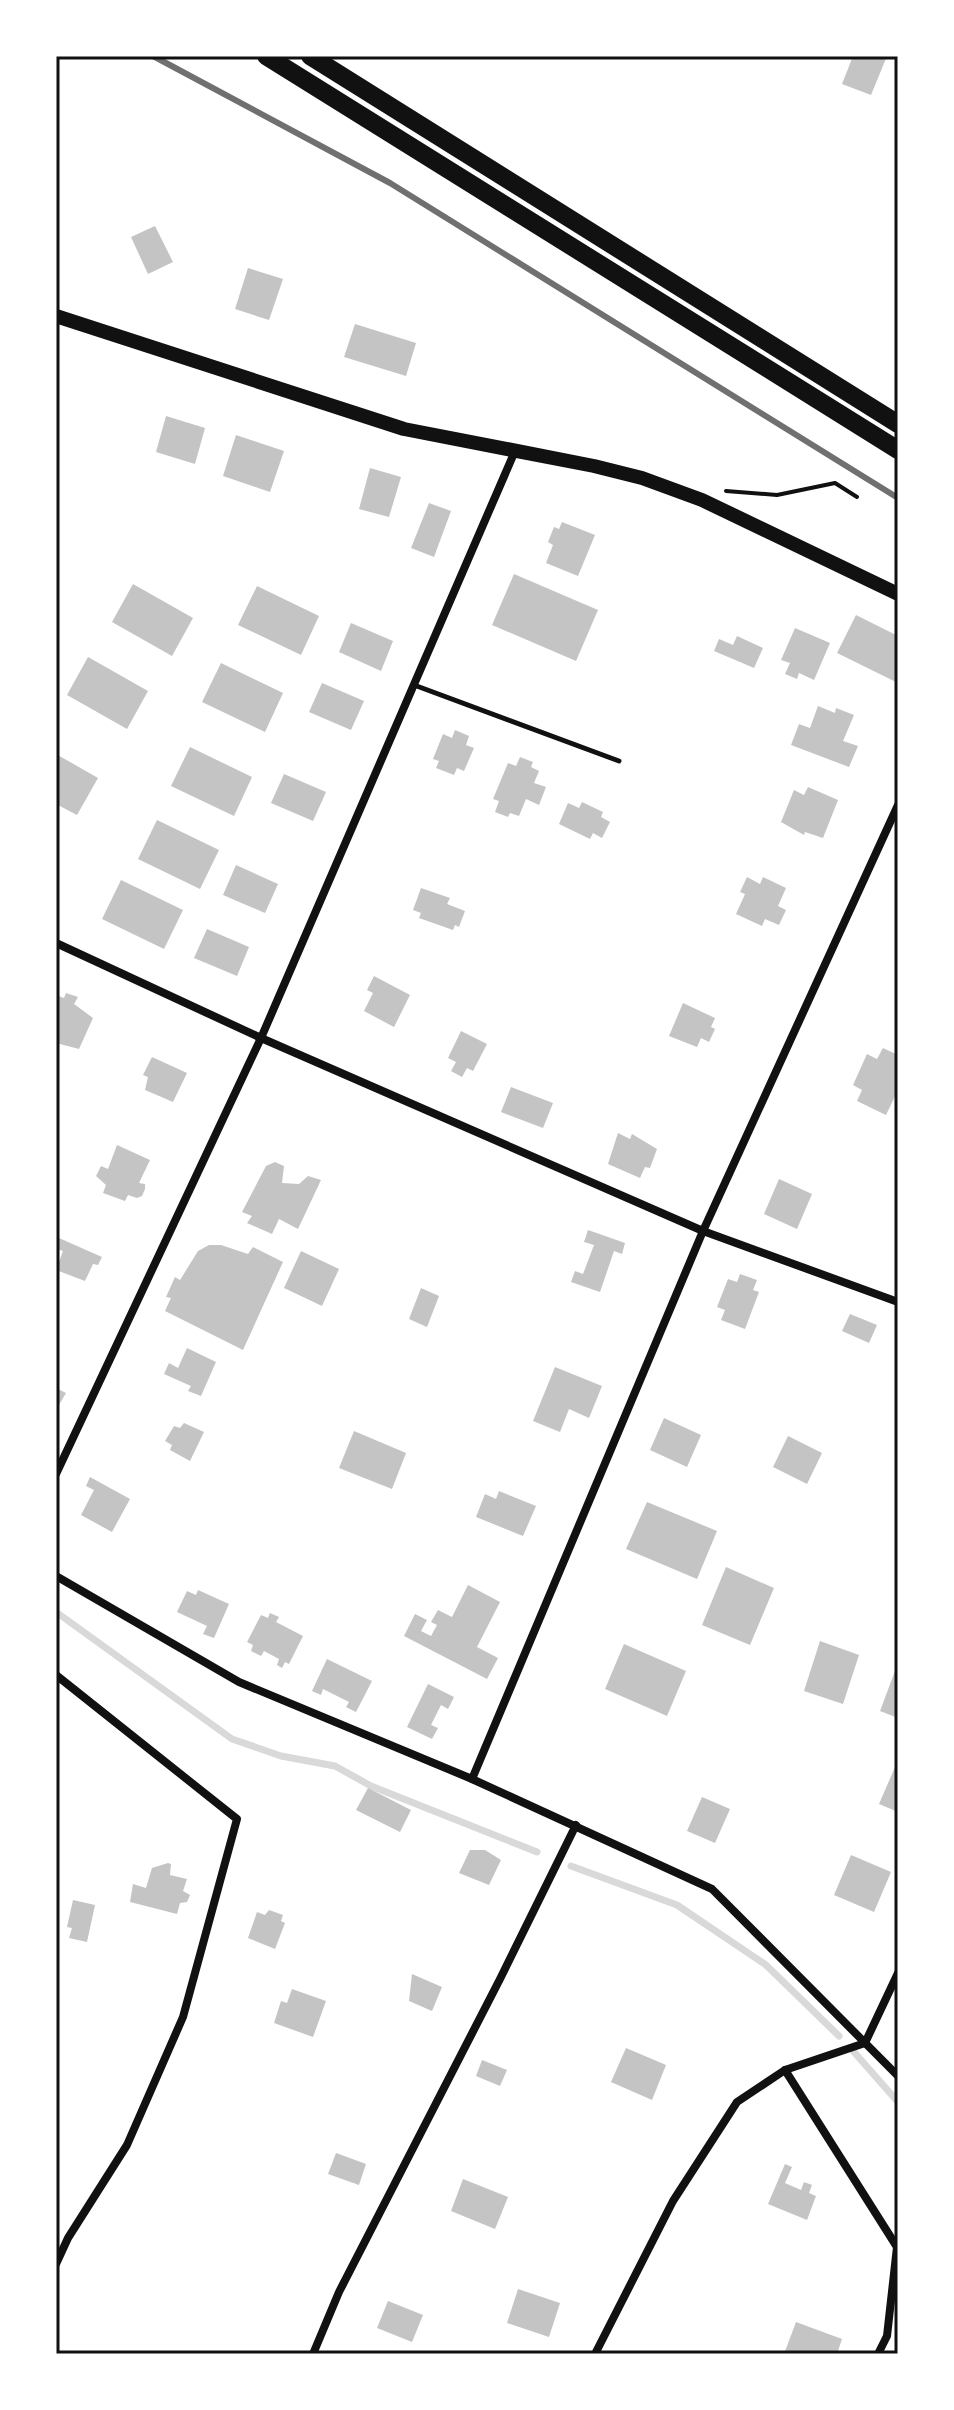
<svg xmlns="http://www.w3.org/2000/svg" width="954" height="2410" font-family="'IBM Plex Serif',serif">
<rect width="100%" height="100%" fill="#fff"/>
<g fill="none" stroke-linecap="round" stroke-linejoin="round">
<g stroke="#d9d9d9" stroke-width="7">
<path d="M56,1612L232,1739L281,1756L335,1766L371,1786L537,1852"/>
<path d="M571,1866L677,1905L766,1965L839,2036"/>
<path d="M854,2052L898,2102"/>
</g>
</g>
<g fill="#c4c4c4">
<path d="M853,56H887L871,95L842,84Z"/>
<path d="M155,226L173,262L148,274L131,237Z"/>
<path d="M248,268L283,279L269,320L235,309Z"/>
<path d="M355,324L416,343L406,376L344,357Z"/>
<path d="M166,416L205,428L195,464L156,452Z"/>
<path d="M236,435L284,451L270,492L223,476Z"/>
<path d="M370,468L401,477L389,517L359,509Z"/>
<path d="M429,503L451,511L434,557L411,548Z"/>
<path d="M562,522L595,535L578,576L546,563L553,545L548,542L554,527L559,529Z"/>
<path d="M514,574L598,610L576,661L492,625Z"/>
<path d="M133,584L193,618L172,656L112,622Z"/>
<path d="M257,586L319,616L301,655L238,625Z"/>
<path d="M856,615L898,636V683L837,653Z"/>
<path d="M351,623L393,641L381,671L339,652Z"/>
<path d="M795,628L830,643L814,680L799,673L797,679L785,674L790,663L781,660Z"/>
<path d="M737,636L763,648L754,668L714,651L719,639L733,645Z"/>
<path d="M88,657L148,691L127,729L67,695Z"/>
<path d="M221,663L283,693L265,732L202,702Z"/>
<path d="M322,683L364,701L351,730L309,712Z"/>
<path d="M818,706L835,713L836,708L854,715L843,741L858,746L849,767L791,745L799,724L810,728Z"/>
<path d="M455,730L469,736L466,745L474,748L464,771L457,768L454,775L436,768L439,761L433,759L443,734L452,738Z"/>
<path d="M190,747L252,777L234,816L171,786Z"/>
<path d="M56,754L98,778L77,815L56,804Z"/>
<path d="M520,757L533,762L531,767L539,771L534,783L546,787L539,805L526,799L519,816L510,813L508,817L495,812L499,801L493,799L508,763L516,766Z"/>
<path d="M284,774L326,792L313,821L271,803Z"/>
<path d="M808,787L838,800L823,838L805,832L804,835L781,822L794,790L804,795Z"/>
<path d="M582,802L603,812L601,817L610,822L602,838L593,833L590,839L559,824L568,803L579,808Z"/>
<path d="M157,820L219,850L200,889L138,859Z"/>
<path d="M236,865L278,884L265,913L223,895Z"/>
<path d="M747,877L760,884L763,877L786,888L778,906L786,910L779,925L765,919L762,926L736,914L745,894L740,892Z"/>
<path d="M121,880L183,910L164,949L102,919Z"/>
<path d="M421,888L450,898L447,904L465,911L459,927L455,925L453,930L419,918L421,913L413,910Z"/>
<path d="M207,929L249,947L237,976L194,958Z"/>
<path d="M374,976L410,995L394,1027L364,1011L373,993L367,990Z"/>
<path d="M66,993L78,997L74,1004L93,1018L79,1049L56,1043V995L64,998Z"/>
<path d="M683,1003L715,1018L711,1027L715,1029L709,1042L701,1038L697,1047L669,1036Z"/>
<path d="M461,1031L487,1044L473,1071L467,1068L462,1077L451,1071L456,1062L448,1058Z"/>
<path d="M883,1048L898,1055V1090L886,1115L857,1101L862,1090L853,1085L867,1054L877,1059Z"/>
<path d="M152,1057L187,1073L173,1102L145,1090L148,1077L143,1075Z"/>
<path d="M511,1087L553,1103L543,1128L501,1112Z"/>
<path d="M618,1133L630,1139L632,1134L657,1149L650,1168L645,1167L640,1178L608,1164Z"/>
<path d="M117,1145L150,1160L139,1183L145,1184V1189L142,1196L137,1198L128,1195L125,1201L103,1193L106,1185L96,1176L101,1166L108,1169Z"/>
<path d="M275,1162L284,1166L282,1183L299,1184L308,1176L321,1180L298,1229L279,1219L272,1234L247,1223L252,1216L242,1212L266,1166Z"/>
<path d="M779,1179L812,1194L797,1229L764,1214Z"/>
<path d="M588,1230L625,1243L622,1254L614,1251L600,1292L571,1282L575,1271L583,1274L594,1245L584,1242Z"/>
<path d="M59,1238L102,1257L98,1265L93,1264L85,1281L56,1270L63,1251L56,1249Z"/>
<path d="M209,1245H221L248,1254L253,1247L283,1262L243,1350L165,1311L171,1298L166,1297L175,1277L180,1280L198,1251Z"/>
<path d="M301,1251L339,1269L322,1306L284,1288Z"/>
<path d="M740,1274L757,1280L753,1290L759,1292L745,1329L721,1320L725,1310L717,1307L728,1279L737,1282Z"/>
<path d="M421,1288L439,1296L427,1327L409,1319Z"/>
<path d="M850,1314L877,1325L869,1343L842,1331Z"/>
<path d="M187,1348L216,1362L201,1396L188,1391L191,1386L164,1374L169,1363L178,1368Z"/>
<path d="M555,1367L602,1386L589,1418L569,1409L560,1432L533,1421Z"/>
<path d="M56,1388L66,1393L56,1410Z"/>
<path d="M664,1418L701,1435L687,1467L650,1450Z"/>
<path d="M184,1423L204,1432L190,1461L170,1450L172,1445L165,1441L174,1426L180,1428Z"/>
<path d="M354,1431L406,1453L392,1489L339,1468Z"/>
<path d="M788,1436L822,1453L807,1484L773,1467Z"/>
<path d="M90,1477L130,1499L112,1532L81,1515L94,1490L86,1486Z"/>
<path d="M499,1491L536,1506L523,1536L476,1517L485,1494L496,1499Z"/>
<path d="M647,1502L717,1531L697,1579L626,1549Z"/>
<path d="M726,1567L774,1588L750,1645L702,1625Z"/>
<path d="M468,1585L500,1602L477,1647L498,1658L487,1679L404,1636L415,1614L427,1620L421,1631L431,1636L437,1625L431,1622L438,1610L452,1617Z"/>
<path d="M198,1590L229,1604L214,1638L203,1634L207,1626L177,1612L187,1591L196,1595Z"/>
<path d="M270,1613L279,1617L276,1622L303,1636L289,1664L285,1662L282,1668L277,1665L279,1659L264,1651L261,1656L251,1651L253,1645L247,1642L261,1615L268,1618Z"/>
<path d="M820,1641L859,1655L843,1704L804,1691Z"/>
<path d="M624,1644L686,1671L667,1716L605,1689Z"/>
<path d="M327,1659L372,1681L356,1712L346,1707L349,1702L323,1689L321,1695L312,1691Z"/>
<path d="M898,1663V1718L880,1711Z"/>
<path d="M428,1684L454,1697L448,1709L441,1705L431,1725L438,1728L432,1739L407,1727Z"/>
<path d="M895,1767L898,1768V1812L879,1804Z"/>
<path d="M368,1788L411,1810L400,1832L356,1810Z"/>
<path d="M702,1797L730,1809L715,1843L687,1831Z"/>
<path d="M470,1850H485L501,1860L489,1885L459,1873Z"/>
<path d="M851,1855L891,1872L874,1912L834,1895Z"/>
<path d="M168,1863L171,1864L170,1875L187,1879L183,1891L190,1895L187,1902L180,1903L177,1914L130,1902L133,1884L146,1888L152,1868Z"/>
<path d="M73,1900L95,1905L87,1942L69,1938L72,1928L67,1927Z"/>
<path d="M269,1910L283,1915L281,1921L285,1923L275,1949L248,1938L257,1912L265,1915Z"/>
<path d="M412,1974L442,1987L432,2011L409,2001Z"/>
<path d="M292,1989L326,2001L313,2037L274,2023L281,2001L287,2003Z"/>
<path d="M626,2048L666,2065L652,2100L611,2082Z"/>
<path d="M482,2060L507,2070L500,2086L476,2076Z"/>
<path d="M336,2153L366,2164L359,2185L328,2174Z"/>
<path d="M785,2164L792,2167L785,2183L801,2190L804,2182L812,2185L809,2193L816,2196L807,2220L768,2204Z"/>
<path d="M463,2179L508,2197L495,2229L451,2211Z"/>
<path d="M518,2289L560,2303L549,2337L507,2323Z"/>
<path d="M388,2301L423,2315L412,2342L377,2328Z"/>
<path d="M796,2322L842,2339L837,2354H784Z"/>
</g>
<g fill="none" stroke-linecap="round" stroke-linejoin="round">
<path stroke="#111" stroke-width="4" d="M726,491L777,495L835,483L857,497"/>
<path stroke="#111" stroke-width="5" d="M414,685L619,761"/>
<g stroke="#111" stroke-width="8">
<path d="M56,943L261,1038L703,1231L898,1302"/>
<path d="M56,1474L261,1038L515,451"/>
<path d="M56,1576L239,1682L472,1779L712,1889L898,2076"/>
<path d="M56,1675L237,1819L183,2017L127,2145L68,2238L56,2264"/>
<path d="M472,1779L703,1231L898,805"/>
<path d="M785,2070L897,2247L887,2336L878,2354"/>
<path d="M313,2354L339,2292L500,1979L576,1825"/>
<path d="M595,2354L673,2201L737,2102L785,2070L865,2043L898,1973"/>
</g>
<path stroke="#111" stroke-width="14" d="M56,316L404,429L594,466L642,478L702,500L898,594"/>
<g stroke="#111" stroke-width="18">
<path d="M266,56L898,450"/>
<path d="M310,56L898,424"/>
</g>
<path stroke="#707070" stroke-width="6" d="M153,56L390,183L898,498"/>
</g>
<rect width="954" height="2410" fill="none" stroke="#ffffff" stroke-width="116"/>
<rect x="58" y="58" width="838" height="2294" fill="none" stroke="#111" stroke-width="3"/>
</svg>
